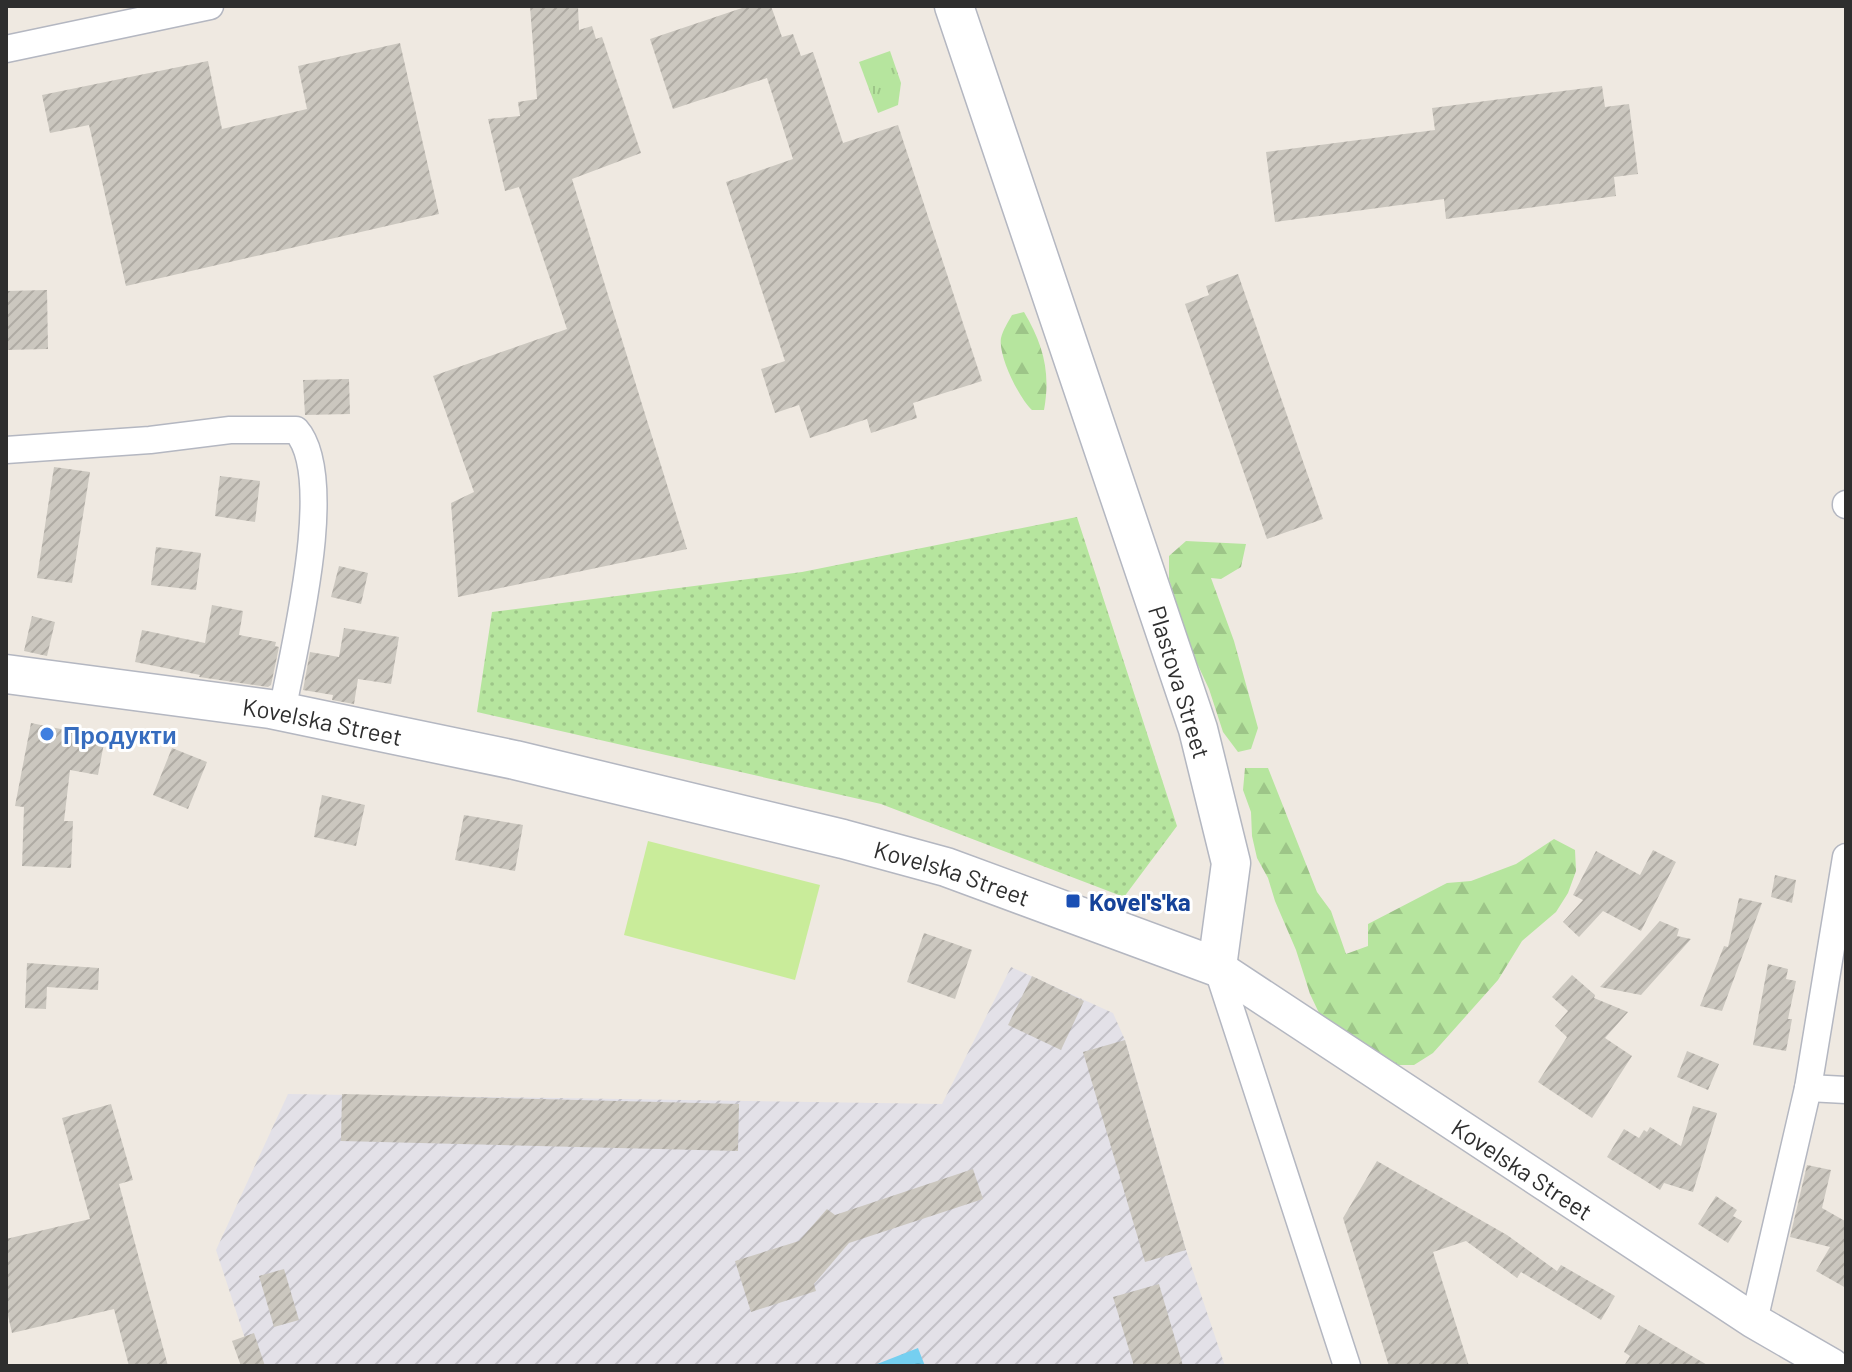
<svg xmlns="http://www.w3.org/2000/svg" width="1852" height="1372" font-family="Barlow,sans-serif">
<defs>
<pattern id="industrial-furrows" width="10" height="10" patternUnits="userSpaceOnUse" patternTransform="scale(2)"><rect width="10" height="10" fill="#e3e1e8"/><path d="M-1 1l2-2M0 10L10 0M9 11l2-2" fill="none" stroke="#c3c1c7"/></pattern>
<pattern id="grass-tufts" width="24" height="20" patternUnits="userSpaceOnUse" patternTransform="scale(2)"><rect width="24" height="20" fill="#b6e59e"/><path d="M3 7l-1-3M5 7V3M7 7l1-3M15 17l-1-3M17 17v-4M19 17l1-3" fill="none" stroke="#9dc588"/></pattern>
<pattern id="forest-firs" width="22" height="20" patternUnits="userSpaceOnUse" patternTransform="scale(2)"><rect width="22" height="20" fill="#b6e59e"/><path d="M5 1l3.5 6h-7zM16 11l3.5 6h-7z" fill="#9dc588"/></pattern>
<pattern id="park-dots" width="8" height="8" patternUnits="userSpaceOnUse" patternTransform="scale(2)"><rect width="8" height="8" fill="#b6e59e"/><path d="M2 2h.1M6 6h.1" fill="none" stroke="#9dc588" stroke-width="1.8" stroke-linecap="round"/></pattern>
<pattern id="water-ripples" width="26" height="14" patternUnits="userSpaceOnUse" patternTransform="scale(2)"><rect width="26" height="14" fill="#75cff0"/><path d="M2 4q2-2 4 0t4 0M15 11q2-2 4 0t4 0" fill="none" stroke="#66b2ce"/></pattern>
<pattern id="building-hatch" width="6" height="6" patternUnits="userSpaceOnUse" patternTransform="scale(2)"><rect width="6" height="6" fill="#cbc7bf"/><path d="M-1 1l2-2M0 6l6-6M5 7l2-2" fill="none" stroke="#afaba4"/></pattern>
</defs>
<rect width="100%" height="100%" fill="#efe9e1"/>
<path fill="url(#industrial-furrows)" d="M1011,967L1113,1013L1125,1040L1186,1250L1225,1366H254L216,1250L288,1094L942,1104Z"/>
<path fill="url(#grass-tufts)" d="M890,51L901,83L898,105L878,113L859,62Z"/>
<g fill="url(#forest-firs)">
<path d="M1024,312C1043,344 1051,372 1044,410H1032C1019,398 998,356 1001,338C1003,330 1008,322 1012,315Z"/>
<path d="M1186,541L1246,544L1241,567L1221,579L1211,578L1234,641L1258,728L1251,749L1238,752L1223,732L1209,689L1189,646L1169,579V556Z"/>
<path d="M1245,768H1268L1317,892L1331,911L1346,954L1368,946V924L1447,883L1471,881L1516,864L1554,839L1575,850L1576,871L1568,893L1556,912L1522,941L1498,980L1433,1053L1414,1065H1392L1330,1036L1310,994L1296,950L1275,901L1268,878L1257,858L1252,836L1251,812L1243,790Z"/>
</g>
<path fill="url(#park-dots)" d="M1077,517L1177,826L1124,897L881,804L477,712L492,612L802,572Z"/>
<path fill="#c9ec9a" d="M648,841L820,885L795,980L624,935Z"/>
<path fill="url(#water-ripples)" d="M918,1348L925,1366H872Z"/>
<g fill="url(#building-hatch)">
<path d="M530,6H578L579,30L592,26L596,39L602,37L641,153L572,179L687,549L458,597L451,503L474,492L433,376L567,329L519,187L505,191L488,119L520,116L518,102L537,99Z"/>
<path d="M748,6H771L782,37L793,34L801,56L813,52L843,143L898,125L982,381L913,403L917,418L871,433L867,419L810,438L799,405L775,413L761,369L785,361L726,182L793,159L767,78L673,109L650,39Z"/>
<path d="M400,43L439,214L126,286L89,125L50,133L42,95L208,61L222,129L307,109L298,66Z"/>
<path d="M1602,86L1605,107L1629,104L1638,174L1614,177L1616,196L1446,219L1444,199L1275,222L1266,152L1435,130L1432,108Z"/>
<path d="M1238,274L1323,519L1267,539L1185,304L1209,295L1206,286Z"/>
<path d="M47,290L48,349L6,350V291Z"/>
<path d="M349,379L350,414L305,415L303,380Z"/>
<path d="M54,467L90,472L72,583L37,578Z"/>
<path d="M220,476L260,481L255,522L215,516Z"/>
<path d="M156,547L201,553L196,590L151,585Z"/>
<path d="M339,566L368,573L361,604L331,597Z"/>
<path d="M212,605L243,611L239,635L276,642L275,646L279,647L271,685L268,687L199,677L200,675L135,662L142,630L205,643Z"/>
<path d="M32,616L55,622L47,656L24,651Z"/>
<path d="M344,628L399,637L391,684L358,679L354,704L332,700L333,695L303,690L310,652L339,657Z"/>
<path d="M31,723L105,738L98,775L70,770L64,821H73L71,868L22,866L24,807L15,806Z"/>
<path d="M172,748L207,762L188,809L153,795Z"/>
<path d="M322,795L365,805L356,846L314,837Z"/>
<path d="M464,815L523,825L515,871L455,860Z"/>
<path d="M1653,850L1676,862L1641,931L1603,911L1579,937L1563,922L1583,900L1573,895L1596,851L1640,875Z"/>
<path d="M1775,875L1796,880L1792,903L1771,897Z"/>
<path d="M1739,898L1762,903L1722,1011L1700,1006L1724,946L1728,947Z"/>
<path d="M1660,921L1679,929L1677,936L1691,939L1641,995L1600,987Z"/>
<path d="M924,933L972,950L955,999L907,982Z"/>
<path d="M27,963L99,968L98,990L47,987L46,1009L25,1008Z"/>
<path d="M1768,964L1788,969L1786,979L1796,981L1788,1019H1792L1786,1051L1753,1045Z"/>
<path d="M1572,975L1595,995L1594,998L1628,1012L1605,1038L1632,1056L1592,1118L1538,1082L1567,1037L1555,1026L1568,1011L1552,997Z"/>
<path d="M1032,976L1084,1001L1061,1050L1008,1025Z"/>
<path d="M1125,1040L1186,1250L1145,1262L1083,1052Z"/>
<path d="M1687,1051L1719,1064L1708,1090L1677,1077Z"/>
<path d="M342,1094L739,1104L738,1151L341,1141Z"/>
<path d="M111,1104L133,1180L119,1184L168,1366H129L114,1309L12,1333L6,1307V1239L90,1219L62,1118Z"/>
<path d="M1693,1106L1717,1113L1693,1192L1664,1183L1660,1190L1607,1157L1624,1129L1639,1138L1644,1130L1647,1132L1650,1127L1681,1146Z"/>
<path d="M1377,1161L1507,1235L1557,1271L1561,1265L1615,1296L1601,1320L1521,1272L1517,1278L1466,1241L1433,1252L1469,1366H1389L1343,1218Z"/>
<path d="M1807,1165L1831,1170L1822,1208L1845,1221L1846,1219V1288L1816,1271L1830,1247L1790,1237Z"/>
<path d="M973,1169L983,1199L849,1243L814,1284L816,1291L751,1312L735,1261L799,1241L827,1209L835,1215Z"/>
<path d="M1716,1196L1737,1210L1733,1216L1742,1221L1728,1243L1698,1224Z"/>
<path d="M284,1269L299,1320L274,1327L259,1276Z"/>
<path d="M1159,1284L1183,1366H1134L1113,1297Z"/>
<path d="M1639,1325L1709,1366H1624L1630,1356L1624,1352Z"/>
<path d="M254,1333L265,1366H241L232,1341Z"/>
</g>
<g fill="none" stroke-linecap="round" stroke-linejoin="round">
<defs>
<g id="minor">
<path d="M6,49L210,6"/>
<path d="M6,450L150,440L230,430H296C338,477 293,651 282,712"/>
<path d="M1846,505V504"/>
<path d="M1217,967L1347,1366"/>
<path d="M1808,1088L1846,1090"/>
<path d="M1754,1321L1808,1088L1846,857"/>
</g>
<g id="tertiary">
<path id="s1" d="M1217,967L1754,1321L1832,1366"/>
</g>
<g id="secondary">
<path id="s2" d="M6,674L270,709L515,760L843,839L946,867L1217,967L1231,863L1198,729L954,6"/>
</g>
</defs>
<use href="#minor" stroke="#b4b7c1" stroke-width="29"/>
<use href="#tertiary" stroke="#b4b7c1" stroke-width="37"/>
<use href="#secondary" stroke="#b4b7c1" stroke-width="41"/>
<use href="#minor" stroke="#fff" stroke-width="26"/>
<use href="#tertiary" stroke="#fff" stroke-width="34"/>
<use href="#secondary" stroke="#fff" stroke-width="38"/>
</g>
<circle fill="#3f7fe0" stroke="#fff" stroke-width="3" cx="47" cy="734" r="8"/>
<rect fill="#1a4fb4" stroke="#fff" stroke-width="3" x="1065" y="893" width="16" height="16" rx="4"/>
<g text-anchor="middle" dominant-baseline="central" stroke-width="6" stroke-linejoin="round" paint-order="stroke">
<g font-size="24" fill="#2e2e2e" stroke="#fff">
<text transform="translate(1180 682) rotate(73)">Plastova Street</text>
<text stroke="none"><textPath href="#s2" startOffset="320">Kovelska Street</textPath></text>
<text stroke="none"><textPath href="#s2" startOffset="968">Kovelska Street</textPath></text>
<text stroke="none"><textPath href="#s1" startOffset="366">Kovelska Street</textPath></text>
</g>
<g font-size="24" font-weight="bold" fill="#366cbe" stroke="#fff" text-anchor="start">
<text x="63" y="734">Продукти</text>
</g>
<g font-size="24" font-weight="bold" fill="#164399" stroke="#fff" text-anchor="start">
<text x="1089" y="901">Kovel's'ka</text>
</g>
</g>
<rect width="1852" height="1372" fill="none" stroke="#2e2e2e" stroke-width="16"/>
</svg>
